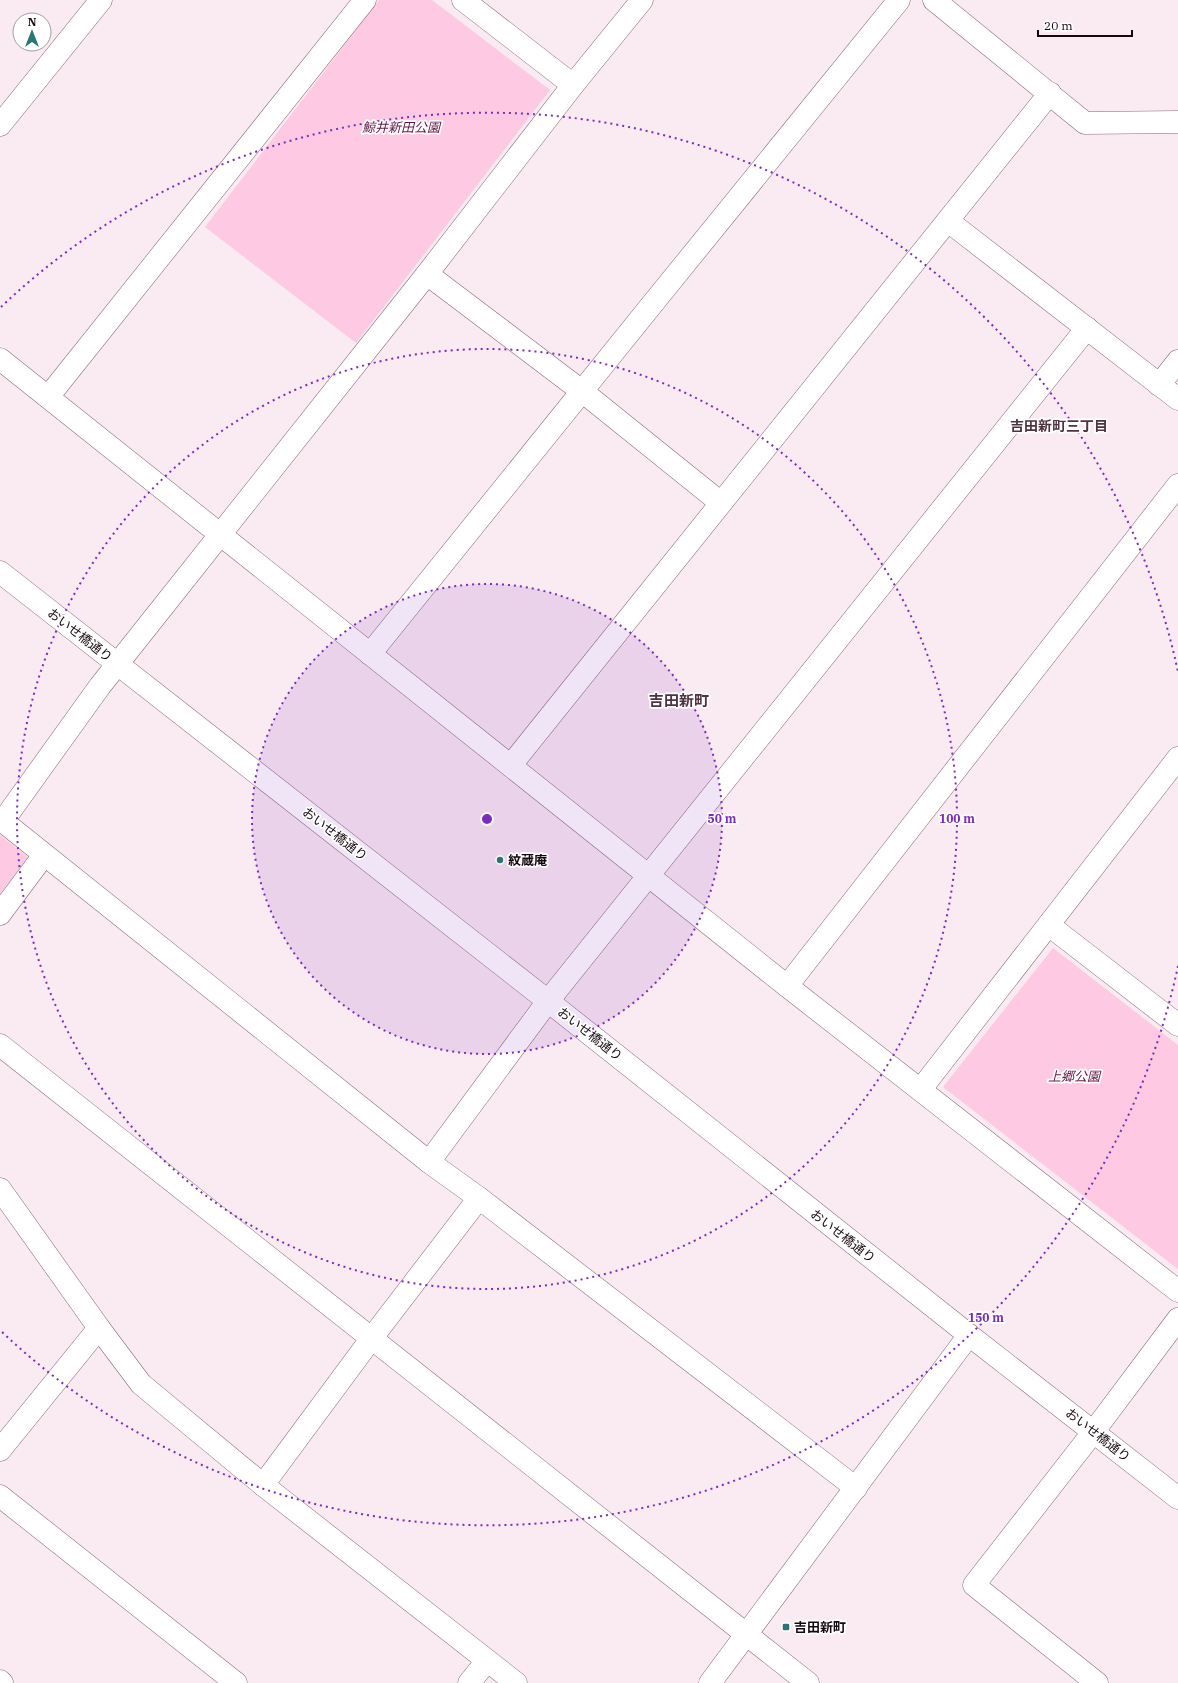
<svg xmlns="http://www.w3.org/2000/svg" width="1178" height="1683" font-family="'IBM Plex Serif','Noto Sans JP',serif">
<rect width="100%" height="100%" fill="#faeaf1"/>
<g fill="#fec9e2">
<path d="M379,0H432L550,90L356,343L205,227Z"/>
<path d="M0,835L29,858L0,897Z"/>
<path d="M1053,948L1178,1045V1269L943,1087Z"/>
</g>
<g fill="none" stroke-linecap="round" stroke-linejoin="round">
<defs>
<g id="minor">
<path d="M463,0L573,85"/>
<path d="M934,0L1085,123L1178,122"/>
<path d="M0,125L101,0"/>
<path d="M948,221L1178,399"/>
<path d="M427,274L583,392L721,503"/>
<path d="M0,359L787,986L1178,1291"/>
<path d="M1159,385L1178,361"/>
<path d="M48,397L365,0"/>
<path d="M370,654C547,436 721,217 899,0"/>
<path d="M511,765L1050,93"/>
<path d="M0,819L429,1162L479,1198L856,1488"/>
<path d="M3,821L100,686L427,274L573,85L642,0"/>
<path d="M0,914L44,855"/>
<path d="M1050,926L1178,1025"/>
<path d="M787,986L1178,485"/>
<path d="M0,1045L808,1683"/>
<path d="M921,1089L1178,758"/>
<path d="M429,1162L548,1001L1087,328"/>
<path d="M0,1189L99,1328L141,1384L263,1485L516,1683"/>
<path d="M0,1450L99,1328"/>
<path d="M263,1485L371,1339L479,1198"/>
<path d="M0,1496L236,1683"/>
<path d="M0,1681L2,1683"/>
<path d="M469,1683L487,1661"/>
<path d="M1097,1683L974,1585L1094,1431L1178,1319"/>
</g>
<g id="tertiary">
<path d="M0,572L548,1001L969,1335L1178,1498"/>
<path d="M710,1683L969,1335"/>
</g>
</defs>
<use href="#minor" stroke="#8a6979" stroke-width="23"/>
<use href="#tertiary" stroke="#8a6979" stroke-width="23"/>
<use href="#minor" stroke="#fff" stroke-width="22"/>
<use href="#tertiary" stroke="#fff" stroke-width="22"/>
</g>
<circle cx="487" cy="819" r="235" fill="#7b2cbf" fill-opacity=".12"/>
<g fill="none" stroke="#7b2cbf" stroke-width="2" stroke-dasharray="2 4">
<circle cx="487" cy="819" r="235"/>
<circle cx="487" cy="819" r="470"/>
<path d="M1178 966A706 706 0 0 1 1 1331M1 307A706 706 0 0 1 1178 672"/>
</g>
<g fill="#2b7577" stroke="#fff" stroke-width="1.5">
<circle cx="500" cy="860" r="4"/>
<rect x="782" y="1623" width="8" height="8" rx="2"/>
</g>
<g text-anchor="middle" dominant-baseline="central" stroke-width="3.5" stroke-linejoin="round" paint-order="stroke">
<g font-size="13" font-style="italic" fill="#661546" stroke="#fff">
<text x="401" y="127">鯨井新田公園</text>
<text x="1074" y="1076">上郷公園</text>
</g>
<g font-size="13" fill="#14080e" stroke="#fff">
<text transform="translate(80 635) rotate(38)">おいせ橋通り</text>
<text transform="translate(335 834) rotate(38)">おいせ橋通り</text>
<text transform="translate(590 1034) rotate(38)">おいせ橋通り</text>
<text transform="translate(843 1236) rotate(38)">おいせ橋通り</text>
<text transform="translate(1098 1435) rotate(38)">おいせ橋通り</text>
</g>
<g font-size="13" font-weight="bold" fill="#14080e" stroke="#fff" text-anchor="start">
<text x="508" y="860">紋蔵庵</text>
<text x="794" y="1627">吉田新町</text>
</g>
<g font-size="14" font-weight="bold" fill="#503241" stroke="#fff">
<text x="1059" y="426">吉田新町三丁目</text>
</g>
<g font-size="15" font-weight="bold" fill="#503241" stroke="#fff">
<text x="679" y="700">吉田新町</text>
</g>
</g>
<circle cx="487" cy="819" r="6" fill="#7b2cbf" stroke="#fff" stroke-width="2"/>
<g font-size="12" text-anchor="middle" font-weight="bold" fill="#7b2cbf" stroke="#fff" stroke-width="3.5" stroke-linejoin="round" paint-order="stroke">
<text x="722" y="823">50 m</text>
<text x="957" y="823">100 m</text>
<text x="986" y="1322">150 m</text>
</g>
<g transform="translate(32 32)"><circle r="19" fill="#ffffff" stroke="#a19c9f"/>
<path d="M0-3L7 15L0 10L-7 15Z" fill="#2b7577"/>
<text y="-6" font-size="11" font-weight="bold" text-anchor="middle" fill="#14080e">N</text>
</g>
<path d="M1038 30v6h94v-6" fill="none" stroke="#14080e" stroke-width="2"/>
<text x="1044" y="30" font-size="12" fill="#14080e" stroke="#ffffff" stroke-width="3" paint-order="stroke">20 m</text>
</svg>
